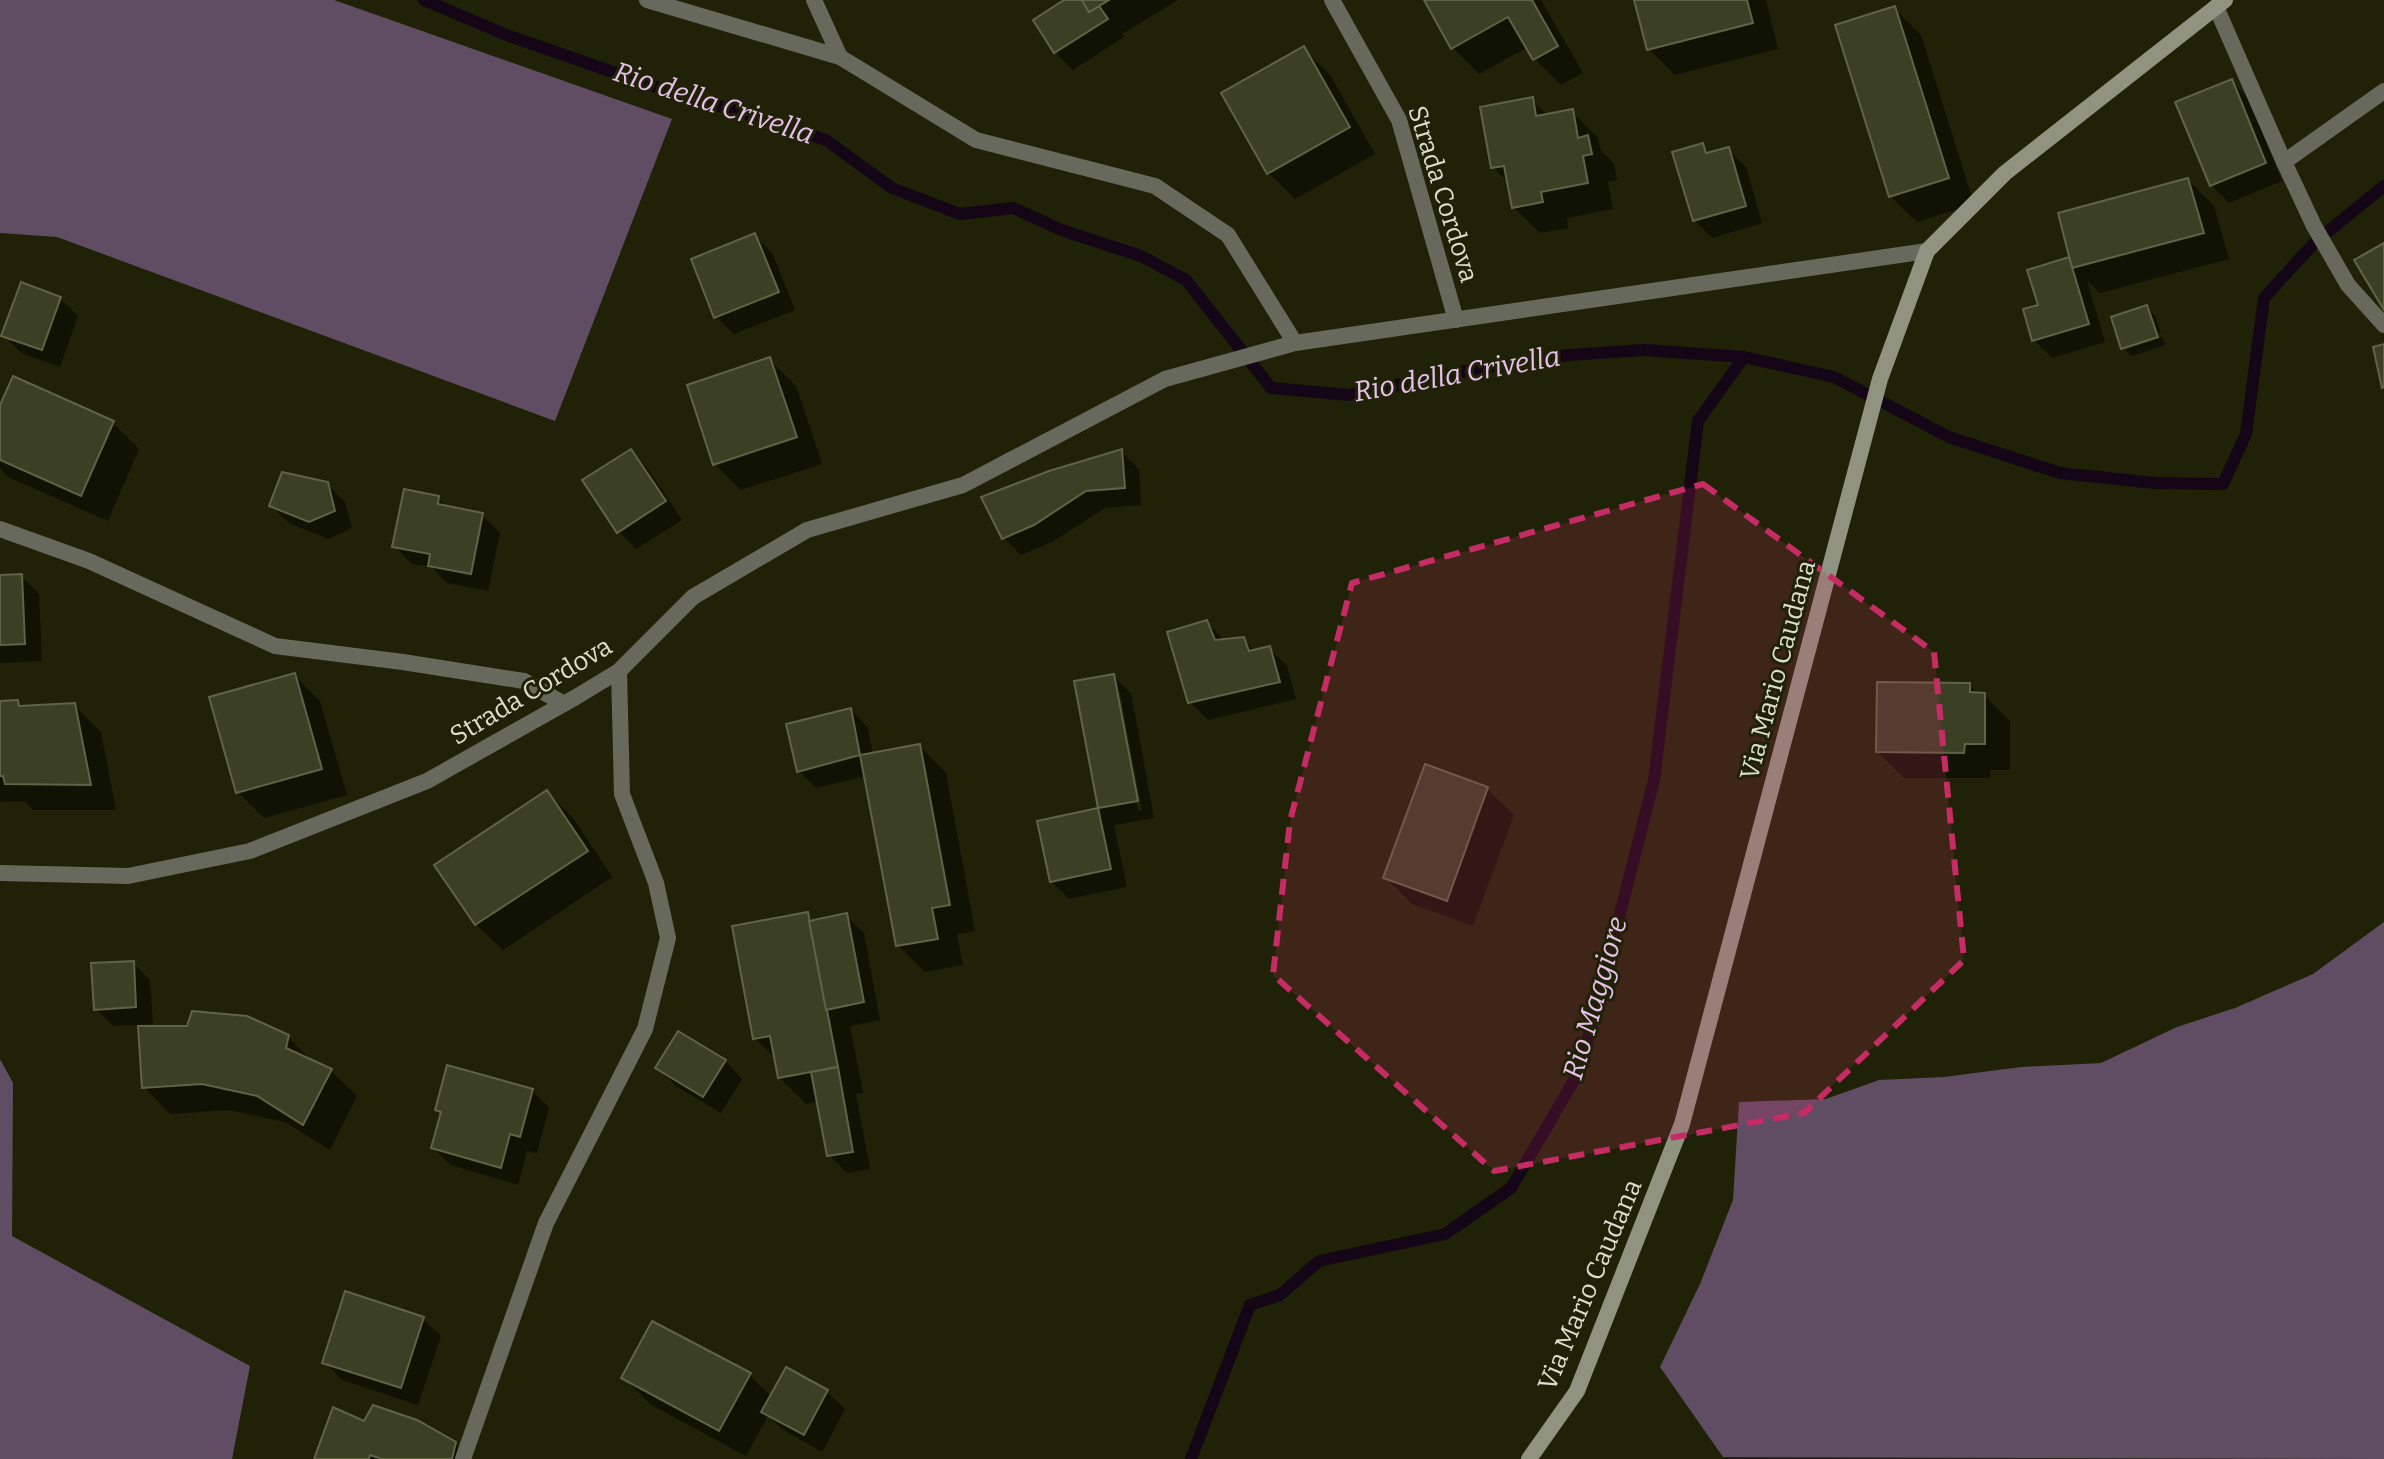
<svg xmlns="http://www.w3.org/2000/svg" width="2384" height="1459" font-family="Bitter,serif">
<rect width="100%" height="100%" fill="#1f2206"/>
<g fill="#614d63">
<path d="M0,0H334L672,119L555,421L57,237L0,233Z"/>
<path d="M2384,922V1459L1723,1457L1660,1367L1700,1284L1733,1200L1739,1102L1826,1099L1879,1080L1944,1077L2021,1067L2101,1063L2177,1027L2235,1008L2313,974Z"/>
<path d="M0,1059L13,1083L12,1236L250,1366L232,1459H0Z"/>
</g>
<g fill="#0007" fill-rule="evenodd">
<path d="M1068,0H1178L1122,34L1124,37L1073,70L1055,52Z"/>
<path d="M1426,0H1541L1583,73L1561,85L1535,59L1528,47L1479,74L1453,48Z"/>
<path d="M1636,0H1766L1778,49L1675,75L1649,49Z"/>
<path d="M1895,9L1921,35L1974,204L1917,222L1890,196Z"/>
<path d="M1304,49L1330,75L1375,154L1295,199L1269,173L1224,94Z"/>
<path d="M2232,81L2249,99L2282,181L2229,203L2211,185Z"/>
<path d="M1532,100L1548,116L1572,112L1598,138L1601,150L1614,164L1617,180L1608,182L1613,209L1567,218L1568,228L1540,233L1513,207L1509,183L1493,167Z"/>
<path d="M1703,145L1711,154L1728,149L1746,167L1762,223L1712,238L1694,220Z"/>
<path d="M2188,180L2214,206L2229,259L2100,293L2087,281L2105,342L2052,358L2034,340L2040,307L2069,259L2073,264Z"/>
<path d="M755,236L772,253L795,310L734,334L716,317Z"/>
<path d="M60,298L78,316L60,367L21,353L4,335Z"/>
<path d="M2146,307L2155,315L2161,333L2125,346V350L2123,348Z"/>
<path d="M2162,337L2165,345L2132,356L2125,350Z"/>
<path d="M770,360L796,386L822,464L741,490L715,464Z"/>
<path d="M14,379L113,423L139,449L108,521L8,477L0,468V410Z"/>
<path d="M631,451L648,469L682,520L636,549L619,532Z"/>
<path d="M1121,451L1139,469L1141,505L1105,508L1052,542L1021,555L1004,538Z"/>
<path d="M327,484L345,502L352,528L328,539L289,523L271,506Z"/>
<path d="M438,498L449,508L482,515L500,533L488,591L447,583L432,567L412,564L395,546Z"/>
<path d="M21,576L39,594L42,661L0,663V577Z"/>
<path d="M1206,622L1224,640L1243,639L1256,652L1269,648L1287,666L1296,699L1208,720L1190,702Z"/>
<path d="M294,675L320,701L347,795L264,818L238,792Z"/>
<path d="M1113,676L1131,693L1154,818L1114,825L1127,887L1069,899L1051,881L1039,822L1100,809L1076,683ZM1116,693H1120L1142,810L1138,811Z"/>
<path d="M1969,685L1979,695H1984L2010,721V770H1990V778H1904L1878,752Z"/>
<path d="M17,702L23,707L74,705L101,732L116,810H33L24,801L0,802V703Z"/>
<path d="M851,710L868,728L873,755L920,746L946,773L975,931L957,934L963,965L925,972L898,945L866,776L816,788L799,771Z"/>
<path d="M1427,766L1487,789L1514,815L1473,926L1412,904L1386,878Z"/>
<path d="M547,792L573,818L612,877L503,950L476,924L437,866Z"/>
<path d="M807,914L815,922L846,916L864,933L880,1020L850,1026L863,1093L856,1094L870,1169L847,1173L829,1155L819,1101L806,1104L779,1077L776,1059L755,1038Z"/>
<path d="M133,963L150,980L153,1024L143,1025V1028L288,1037L313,1062L330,1070L357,1096L330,1150L285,1122L230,1110L170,1114L144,1087L140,1025L113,1026L96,1009Z"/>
<path d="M725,1061L742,1079L721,1113L676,1086L658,1068Z"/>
<path d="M532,1090L549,1108L537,1153L527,1151L518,1185L451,1165L433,1148L442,1115L437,1109Z"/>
<path d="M423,1319L441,1336L418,1405L342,1380L325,1362Z"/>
<path d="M787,1369L827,1392L845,1409L822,1452L782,1429L768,1416L746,1456L650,1404L624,1378L749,1375L772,1397Z"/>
<path d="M365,1423L455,1444L470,1459H316Z"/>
</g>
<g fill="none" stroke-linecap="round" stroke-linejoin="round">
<g stroke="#150617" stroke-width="12">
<path d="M424,0L509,36L677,94L761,118L826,140L892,188L960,214L1013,208L1064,231L1141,256L1186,280L1271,388L1349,395L1480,368L1568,355L1644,350L1744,357L1834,377L1949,437L2060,473L2155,483L2223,484L2246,434L2264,298L2315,242L2384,186"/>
<path d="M1191,1459L1250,1305L1280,1295L1319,1261L1445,1234L1511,1188L1580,1070L1654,780L1698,421L1744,357"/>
</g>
</g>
<g fill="#3b3f24" stroke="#606446" stroke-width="2">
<path d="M1064,0H1082L1089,12L1099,6L1108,19L1054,53L1033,20Z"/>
<path d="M1082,0H1109L1089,12Z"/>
<path d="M1424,0H1532L1558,46L1533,60L1508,17L1451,49Z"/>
<path d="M1634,0H1747L1753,23L1647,50Z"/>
<path d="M1895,6L1949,178L1889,197L1835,25Z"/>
<path d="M1304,46L1350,127L1267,174L1221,93Z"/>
<path d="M2232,79L2266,163L2210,186L2175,102Z"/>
<path d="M1533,97L1536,116L1573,109L1578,138L1588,135L1592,154L1583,156L1588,183L1541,192L1543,202L1512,208L1504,166L1491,168L1480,107Z"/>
<path d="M1703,143L1706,153L1729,147L1746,206L1693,221L1672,152Z"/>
<path d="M2188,178L2204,233L2072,268L2058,213Z"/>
<path d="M755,233L779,292L714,318L691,259Z"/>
<path d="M2384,243V310L2354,260Z"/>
<path d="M2069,257L2089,324L2032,341L2023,309L2038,305L2027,270Z"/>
<path d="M21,282L61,297L42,350L1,336Z"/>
<path d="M2147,305L2158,337L2121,349L2111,317Z"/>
<path d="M2384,344V387L2382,388L2373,347Z"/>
<path d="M770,357L797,437L713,465L687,385Z"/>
<path d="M13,376L114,421L81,496L0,460V405Z"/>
<path d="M631,449L666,501L617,533L582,480Z"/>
<path d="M1122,449L1125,488L1086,491L1034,525L1002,539L981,497L1049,471Z"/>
<path d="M282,472L328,482L335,511L309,522L269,506Z"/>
<path d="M404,489L439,496L438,504L483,513L471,574L428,566L430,554L392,547Z"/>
<path d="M22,574L25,644L0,645V575Z"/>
<path d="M1207,620L1215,640L1244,637L1249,651L1270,646L1280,682L1188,703L1167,632Z"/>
<path d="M295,673L322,769L236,793L209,697Z"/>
<path d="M1114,674L1138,801L1098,808L1074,681Z"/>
<path d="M1877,682L1970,683V692L1985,693V744H1965L1964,753L1876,752Z"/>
<path d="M18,700L19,706L75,703L91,785L5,784L3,776H0V701Z"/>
<path d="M851,708L860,755L797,772L786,724Z"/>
<path d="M920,744L950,905L932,908L938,939L896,946L860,755Z"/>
<path d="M1425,764L1488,787L1447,901L1383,878Z"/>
<path d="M547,790L588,851L475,925L434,865Z"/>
<path d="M1098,808L1111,869L1050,882L1037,821Z"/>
<path d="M808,912L838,1067L778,1078L770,1036L753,1039L732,926Z"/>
<path d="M847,913L864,1002L826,1010L809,921Z"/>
<path d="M134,961L136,1007L94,1010L91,963Z"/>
<path d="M192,1011L247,1016L289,1035L286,1048L332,1069L303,1125L257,1096L202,1084L142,1088L138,1026H187Z"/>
<path d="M678,1031L726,1060L703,1097L655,1068Z"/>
<path d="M447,1065L533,1089L520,1137L510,1134L501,1168L431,1148L441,1112L435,1110Z"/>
<path d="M838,1067L853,1152L827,1156L811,1072Z"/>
<path d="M345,1291L424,1317L401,1388L322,1363Z"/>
<path d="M652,1321L751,1373L719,1431L621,1378Z"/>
<path d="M786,1367L828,1390L804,1435L761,1412Z"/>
<path d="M373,1405L417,1420L456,1442L452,1459H382L370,1455L369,1459H314L333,1407L364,1421Z"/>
</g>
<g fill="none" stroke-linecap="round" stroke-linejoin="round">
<path stroke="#67695d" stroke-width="16" d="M0,529L89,561L275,646L403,662L524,681L564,704"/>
<g stroke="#67695d" stroke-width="16">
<path d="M647,0L840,57L976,140L1155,186L1228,235L1295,343"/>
<path d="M814,0L840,57"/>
<path d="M1332,0L1399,120L1456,320"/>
<path d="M2216,7L2284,162L2384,91"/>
<path d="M2284,162L2314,226L2348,285L2384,325"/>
<path d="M463,1459L546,1223L645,1029L668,938L656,883L622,794L619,671"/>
</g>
<path stroke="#67695d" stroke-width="16" d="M0,873L128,876L250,851L427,781L576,697L619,671L693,597L807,530L963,485L1165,379L1295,343L1927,251"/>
<path stroke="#90937f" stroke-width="16" d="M1529,1459L1577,1391L1682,1124L1880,379L1927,251L2005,173L2225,0"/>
</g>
<path fill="#c52c66" fill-opacity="0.2" stroke="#c52c66" stroke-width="6" stroke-dasharray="16 10" stroke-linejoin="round" d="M1703,484L1934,652L1964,960L1804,1113L1494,1171L1273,975L1290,821L1352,583Z"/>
<g text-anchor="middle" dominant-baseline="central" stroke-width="6" stroke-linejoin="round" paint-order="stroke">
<g font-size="26" fill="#dddfce" stroke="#1f2206">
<text transform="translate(1443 194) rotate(73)">Strada Cordova</text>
<text transform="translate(1778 670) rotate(-75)">Via Mario Caudana</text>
<text transform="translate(531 691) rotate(-31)">Strada Cordova</text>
<text transform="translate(1590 1285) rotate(-67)">Via Mario Caudana</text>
</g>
<g font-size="28" font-style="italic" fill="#e8c0eb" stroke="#1f2206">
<text transform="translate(714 103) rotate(18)">Rio della Crivella</text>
<text transform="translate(1457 374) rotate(-10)">Rio della Crivella</text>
<text transform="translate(1595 998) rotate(-74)">Rio Maggiore</text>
</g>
</g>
</svg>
